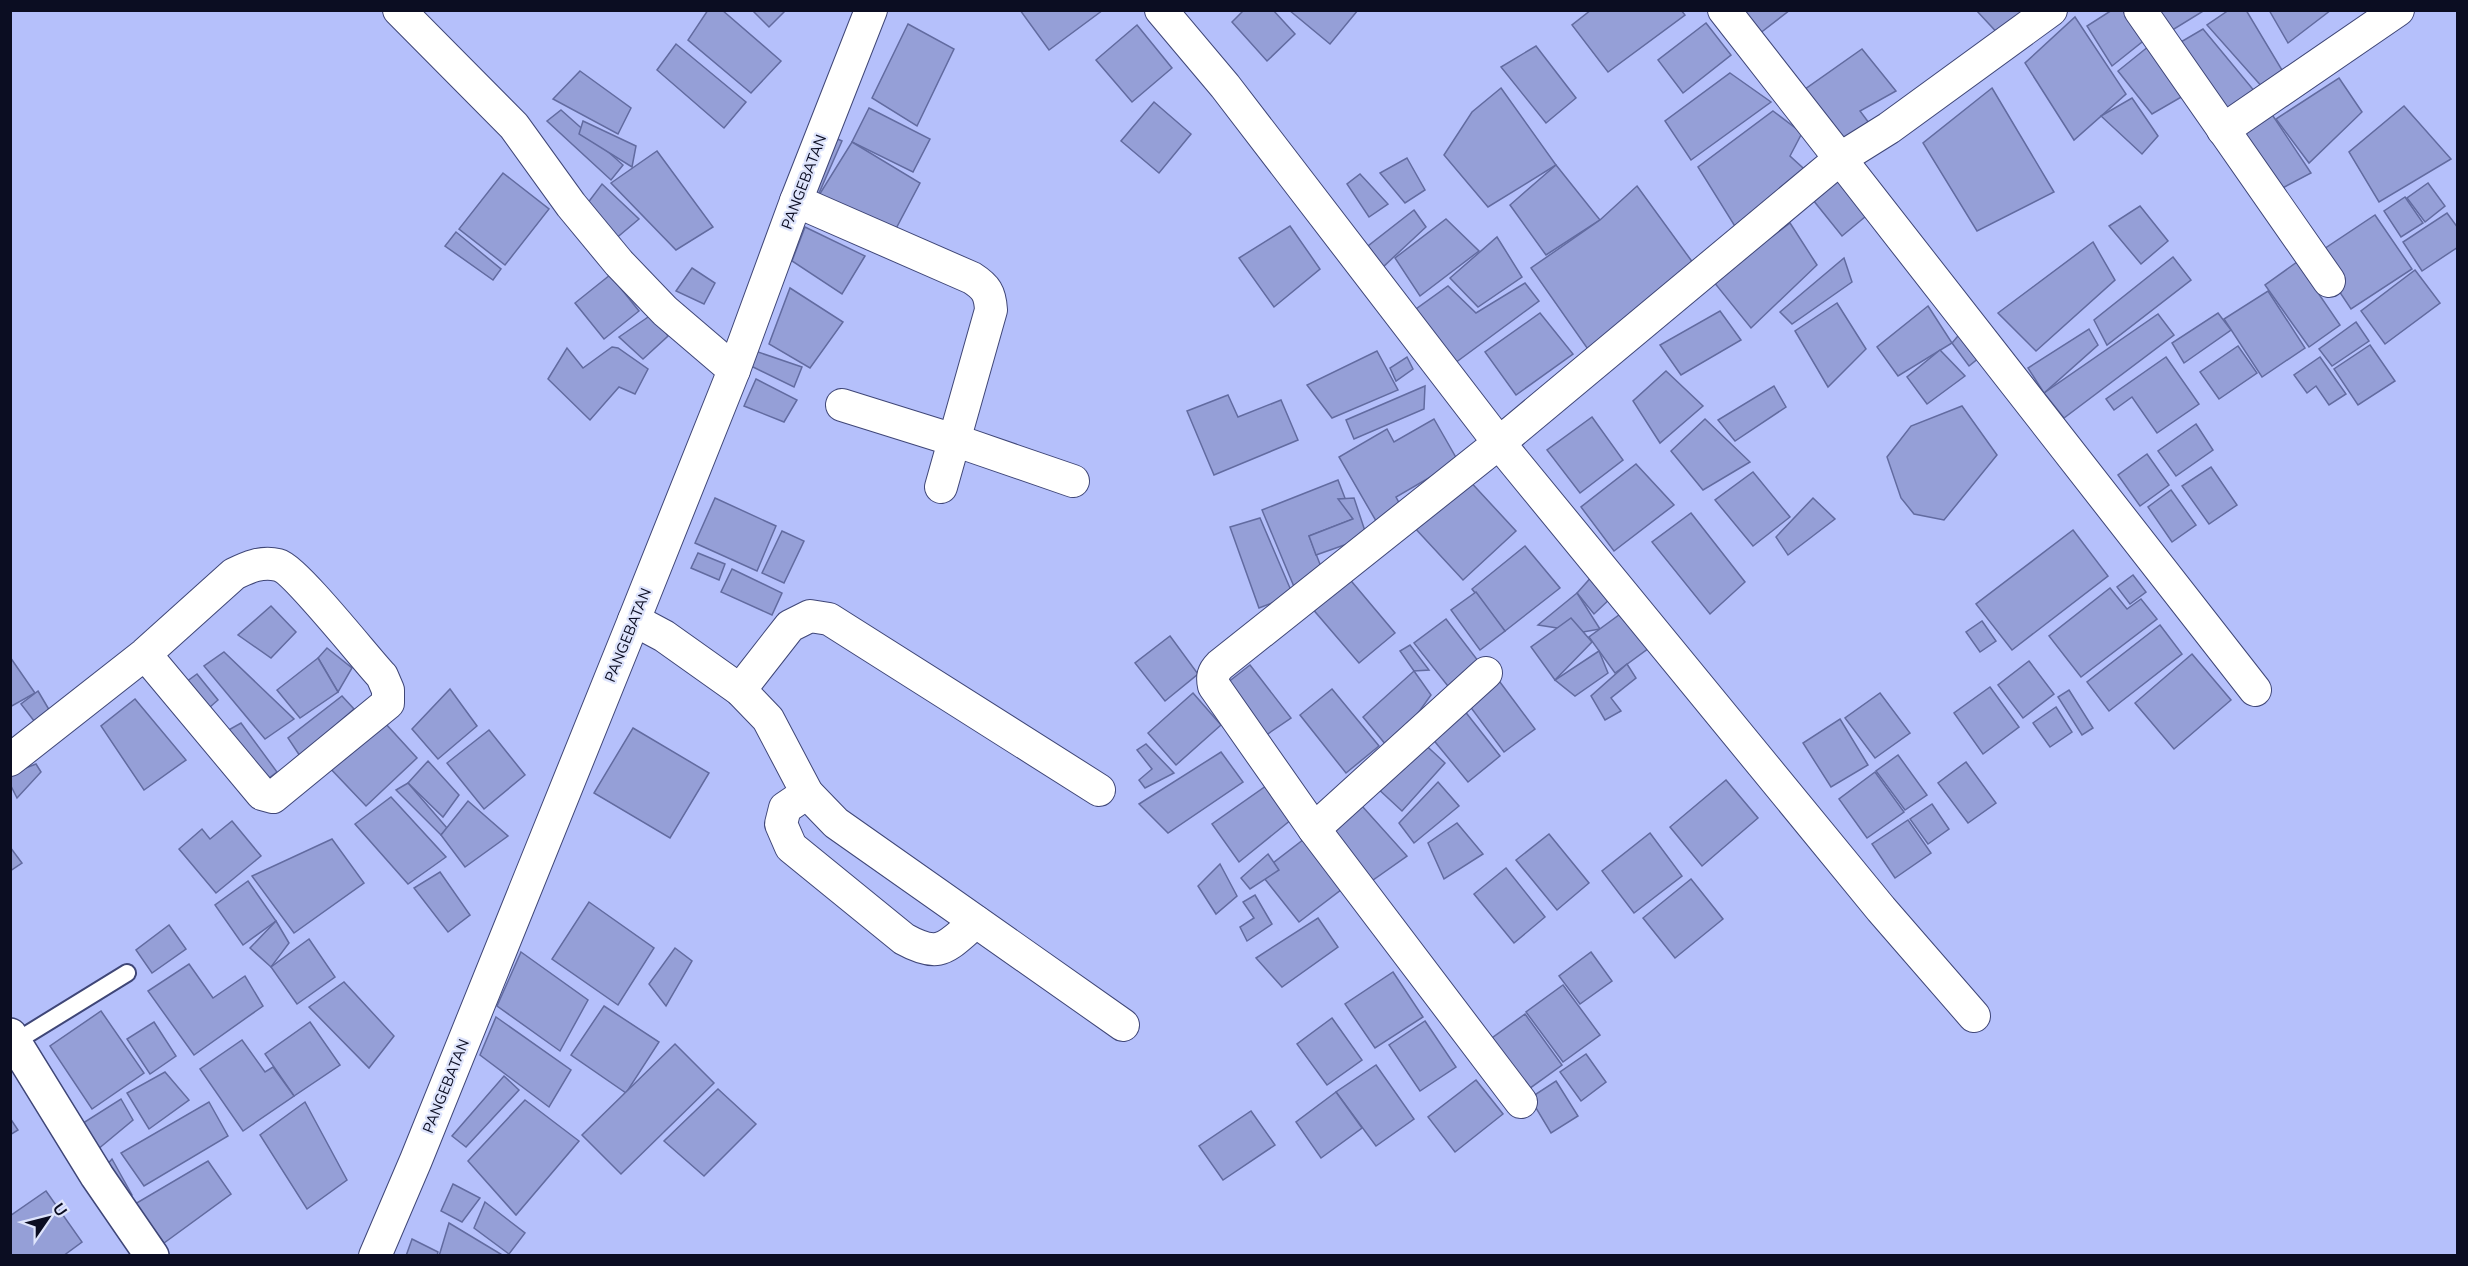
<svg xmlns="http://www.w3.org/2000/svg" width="2468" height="1266" font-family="'Nunito Sans',sans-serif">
<rect width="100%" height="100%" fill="#b5c0fb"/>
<g fill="#959fd7" stroke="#626ba0" stroke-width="1.5">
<path d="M708,10H722L781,61L751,93L688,40Z"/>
<path d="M752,10H786L769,27Z"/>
<path d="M1020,10H1103L1049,50Z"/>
<path d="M1244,10H1273L1295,34L1267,61L1232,22Z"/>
<path d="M1289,10H1358L1330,44Z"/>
<path d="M1591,10H1681L1685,15L1608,72L1572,25Z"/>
<path d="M1740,10H1790L1759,34Z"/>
<path d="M1976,10H2020L2026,23L2003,39Z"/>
<path d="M2112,10H2130L2147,38L2112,66L2087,26Z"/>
<path d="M2152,10H2205L2166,34Z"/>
<path d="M2229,10H2246L2285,75L2264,89L2207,25Z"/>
<path d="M2269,10H2331L2288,43Z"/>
<path d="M2075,17L2126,94L2074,140L2025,63Z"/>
<path d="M1706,23L1731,55L1683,93L1658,60Z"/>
<path d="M908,24L954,49L917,126L872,98Z"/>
<path d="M1137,25L1172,68L1132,102L1096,60Z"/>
<path d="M2203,29L2256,93L2223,113L2174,46Z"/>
<path d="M2154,42L2190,92L2152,114L2118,71Z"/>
<path d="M676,44L746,102L724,128L657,70Z"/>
<path d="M1536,46L1576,98L1546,123L1501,67Z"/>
<path d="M1862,49L1896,91L1860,111L1875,131L1845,147L1801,92Z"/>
<path d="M580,71L631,108L618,134L553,99Z"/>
<path d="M1730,73L1771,102L1691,160L1665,121Z"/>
<path d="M2339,78L2362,112L2309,163L2276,119Z"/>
<path d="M1501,88L1556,165L1488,207L1444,155L1472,112Z"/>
<path d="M1992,88L2054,192L1977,231L1923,143Z"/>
<path d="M2132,98L2158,136L2142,154L2101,116Z"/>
<path d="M1154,102L1191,134L1159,173L1121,141Z"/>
<path d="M2404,106L2451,159L2379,202L2349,152Z"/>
<path d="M869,108L930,139L913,172L852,142Z"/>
<path d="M561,110L623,165L611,180L547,121Z"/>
<path d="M1773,111L1802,133L1790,156L1814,178L1741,236L1698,167Z"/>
<path d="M2271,113L2311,173L2275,192L2242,134Z"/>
<path d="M583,121L636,146L632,167L579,134Z"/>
<path d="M833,137L842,141L816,200L803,190Z"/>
<path d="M852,142L920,183L890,240L816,200Z"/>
<path d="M657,151L713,227L676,250L611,183Z"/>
<path d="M1407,158L1425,190L1405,203L1380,173Z"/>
<path d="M1840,161L1877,207L1842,236L1805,190Z"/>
<path d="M1556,165L1600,220L1546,255L1510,205Z"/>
<path d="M503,173L549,209L505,265L459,229Z"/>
<path d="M1360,174L1388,204L1369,217L1347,184Z"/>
<path d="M2428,183L2445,206L2425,222L2407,198Z"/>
<path d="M602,184L639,219L614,240L584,208Z"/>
<path d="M1637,186L1696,267L1592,355L1531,268L1600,220Z"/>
<path d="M2405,197L2423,223L2401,237L2384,211Z"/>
<path d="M2140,206L2168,241L2141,264L2109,226Z"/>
<path d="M1414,210L1426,227L1383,267L1368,246Z"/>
<path d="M2447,213L2458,228V247L2422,271L2403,242Z"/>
<path d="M2375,215L2412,269L2351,309L2315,255Z"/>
<path d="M1446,219L1479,251L1420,296L1395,258Z"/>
<path d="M1790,223L1817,265L1751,328L1713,281Z"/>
<path d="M1290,226L1320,269L1274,307L1239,258Z"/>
<path d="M805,227L865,256L842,294L792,261Z"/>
<path d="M456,232L501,269L493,280L445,246Z"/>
<path d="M1497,237L1522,277L1478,307L1450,278Z"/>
<path d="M2093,242L2115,280L2036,351L1998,313Z"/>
<path d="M2173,257L2191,280L2107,345L2094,320Z"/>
<path d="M1844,258L1852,282L1792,324L1780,312Z"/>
<path d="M2297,262L2340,325L2309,347L2265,285Z"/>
<path d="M692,268L715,283L704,304L676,291Z"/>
<path d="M2415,270L2440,303L2385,344L2361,311Z"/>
<path d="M610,275L639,311L604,339L575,303Z"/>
<path d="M1525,283L1539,301L1455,363L1416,309L1448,286L1476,313Z"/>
<path d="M790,288L843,322L810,368L769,344Z"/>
<path d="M2268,291L2305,348L2262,377L2224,319Z"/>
<path d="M1837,303L1866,349L1828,387L1795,331Z"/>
<path d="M1928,306L1952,343L1898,376L1877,347Z"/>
<path d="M1720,311L1741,340L1681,375L1660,345Z"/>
<path d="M654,313L668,336L643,359L619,337Z"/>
<path d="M1540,313L1573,354L1516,395L1485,352Z"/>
<path d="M2218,313L2231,330L2184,363L2172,343Z"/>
<path d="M2158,314L2174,335L2064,418L2044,393Z"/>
<path d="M2356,322L2369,341L2332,366L2319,349Z"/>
<path d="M2089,329L2098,345L2044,393L2028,368Z"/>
<path d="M1963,330L1980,357L1969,366L1952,343Z"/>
<path d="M2370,345L2395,381L2358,405L2334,369Z"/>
<path d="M2238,346L2257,373L2219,399L2200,372Z"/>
<path d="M612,347L618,348L648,369L635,394L619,387L590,420L548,379L567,348L583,368Z"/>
<path d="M1940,350L1965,376L1927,404L1907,377Z"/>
<path d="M755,351L802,367L794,387L751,366Z"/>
<path d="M1377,351L1398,390L1332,418L1307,385Z"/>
<path d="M1407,357L1413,369L1396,381L1390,368Z"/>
<path d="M2166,357L2199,404L2157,433L2132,397L2114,410L2106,399Z"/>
<path d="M2320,357L2346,394L2329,405L2316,386L2307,393L2294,375Z"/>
<path d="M1666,371L1703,406L1660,443L1633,401Z"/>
<path d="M756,379L797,400L784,422L744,406Z"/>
<path d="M1425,386L1424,409L1354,439L1346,420Z"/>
<path d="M1774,386L1786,407L1735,441L1718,420Z"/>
<path d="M1228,395L1238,417L1281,400L1298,440L1214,475L1187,411Z"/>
<path d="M1962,406L1997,455L1944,520L1914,514L1901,498L1887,457L1911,426Z"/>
<path d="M1592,417L1623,460L1580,493L1547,450Z"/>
<path d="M1434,419L1458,461L1396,497L1403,510L1383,533L1339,457L1387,429L1394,442Z"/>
<path d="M1705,419L1750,462L1703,490L1671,451Z"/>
<path d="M2196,424L2213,450L2176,476L2158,451Z"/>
<path d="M2147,454L2169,485L2140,506L2118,475Z"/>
<path d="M1636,464L1674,505L1614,551L1581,507Z"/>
<path d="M2211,467L2237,505L2209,524L2182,486Z"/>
<path d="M1753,472L1790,517L1753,546L1715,500Z"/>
<path d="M1466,477L1516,531L1463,580L1413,526Z"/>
<path d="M1338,480L1353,519L1309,536L1325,577L1295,589L1262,510Z"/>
<path d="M2171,490L2196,525L2172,542L2148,507Z"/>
<path d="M715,498L776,526L757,571L695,543Z"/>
<path d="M1354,498L1367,537L1316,555L1309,536L1353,519L1338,499Z"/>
<path d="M1813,498L1835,519L1788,555L1776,537Z"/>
<path d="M1691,513L1745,582L1710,614L1652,542Z"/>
<path d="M1260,518L1293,595L1259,608L1230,527Z"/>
<path d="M2073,530L2108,576L2012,650L1976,604Z"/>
<path d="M782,531L804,541L784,583L762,573Z"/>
<path d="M1525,546L1560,588L1505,631L1472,589Z"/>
<path d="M698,553L725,564L719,580L691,568Z"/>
<path d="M732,569L782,593L772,615L721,592Z"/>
<path d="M1595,573L1613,596L1594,614L1577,593Z"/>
<path d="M2133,575L2146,592L2130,604L2117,587Z"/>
<path d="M1347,576L1395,633L1359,663L1311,607Z"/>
<path d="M2110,588L2127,609L2141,599L2157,619L2081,677L2049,636Z"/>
<path d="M1476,592L1505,631L1480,650L1451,610Z"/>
<path d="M1577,593L1600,629L1583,632L1538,625Z"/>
<path d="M271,606L296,632L271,658L238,635Z"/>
<path d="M1623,612L1649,648L1615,673L1589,637Z"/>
<path d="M1571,618L1592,642L1555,680L1531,647Z"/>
<path d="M1446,619L1482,666L1451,690L1414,643Z"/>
<path d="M1982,621L1996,641L1980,652L1966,632Z"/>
<path d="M2160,625L2182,654L2109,711L2087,682Z"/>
<path d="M1170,636L1198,674L1165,701L1135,663Z"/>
<path d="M1410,645L1429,670L1414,671L1400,651Z"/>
<path d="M327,648L352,668L338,692L318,658Z"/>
<path d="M1599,651L1608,673L1575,696L1555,680Z"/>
<path d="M224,652L294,719L265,739L204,666Z"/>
<path d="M2192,654L2231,700L2174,749L2135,703Z"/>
<path d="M10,657L35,693L10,707Z"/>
<path d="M318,658L338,692L300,718L277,690Z"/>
<path d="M2029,661L2054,694L2023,718L1998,685Z"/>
<path d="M1627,664L1636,678L1611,698L1621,711L1605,720L1591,696Z"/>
<path d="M1250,665L1291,718L1259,740L1222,687Z"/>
<path d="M1414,671L1431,695L1391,751L1363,717Z"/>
<path d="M197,674L218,700L202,714L182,685Z"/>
<path d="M1494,674L1535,729L1504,752L1463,697Z"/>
<path d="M1990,687L2019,727L1983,754L1954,713Z"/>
<path d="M450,689L477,726L438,759L412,729Z"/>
<path d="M1332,689L1379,746L1346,773L1300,715Z"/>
<path d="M2069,690L2093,728L2082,735L2058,697Z"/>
<path d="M38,691L51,713L38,726L21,704Z"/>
<path d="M1193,693L1221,725L1176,765L1148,733Z"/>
<path d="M1880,693L1910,733L1875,758L1845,718Z"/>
<path d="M342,696L354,709L300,756L288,738Z"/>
<path d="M135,699L186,760L144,790L101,726Z"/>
<path d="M1460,705L1500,756L1468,782L1427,732Z"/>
<path d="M2056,707L2072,732L2050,747L2033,723Z"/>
<path d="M1840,719L1868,765L1831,787L1803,743Z"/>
<path d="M241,723L277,772L261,784L225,732Z"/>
<path d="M385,723L417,758L366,806L328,766Z"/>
<path d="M633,728L709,773L670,838L594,793Z"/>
<path d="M489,730L525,775L484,809L447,763Z"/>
<path d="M1418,738L1445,763L1402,811L1375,786Z"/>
<path d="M1146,744L1174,773L1145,788L1139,780L1152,769L1137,750Z"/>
<path d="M1221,752L1243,782L1168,833L1139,804Z"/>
<path d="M1898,755L1927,795L1905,810L1876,771Z"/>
<path d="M428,761L459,795L443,817L408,783Z"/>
<path d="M1966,762L1996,803L1968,823L1938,783Z"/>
<path d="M36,764L41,772L17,798L10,784V774Z"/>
<path d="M1875,772L1904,812L1867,838L1839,799Z"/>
<path d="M1726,780L1758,818L1702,866L1670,827Z"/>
<path d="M1438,782L1459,806L1414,843L1399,823Z"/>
<path d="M408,783L447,828L441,835L396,790Z"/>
<path d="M1266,786L1297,815L1239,862L1212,824Z"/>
<path d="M391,797L446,857L408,884L355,824Z"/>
<path d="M468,801L508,836L465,867L441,835Z"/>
<path d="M1932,804L1949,829L1928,844L1910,819Z"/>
<path d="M1362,806L1407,856L1366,885L1328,831Z"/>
<path d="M1908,820L1931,853L1895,878L1872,844Z"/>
<path d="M232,821L261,856L216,893L179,849L202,829L210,839Z"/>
<path d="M1457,823L1483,854L1444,879L1428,843Z"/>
<path d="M1650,833L1682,876L1634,913L1602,871Z"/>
<path d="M1549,834L1589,883L1557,910L1516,860Z"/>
<path d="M1308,836L1346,886L1299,922L1260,873Z"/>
<path d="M332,839L364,883L294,933L252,876Z"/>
<path d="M10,847L22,863L10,871Z"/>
<path d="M1268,854L1279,870L1250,889L1241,878Z"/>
<path d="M1220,864L1237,896L1216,914L1198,886Z"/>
<path d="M1506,868L1545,917L1514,943L1474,894Z"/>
<path d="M440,872L470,915L448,932L414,888Z"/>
<path d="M1691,879L1723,919L1675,958L1643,918Z"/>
<path d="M248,881L276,921L243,945L215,905Z"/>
<path d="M1255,895L1272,924L1247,941L1240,927L1254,918L1243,902Z"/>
<path d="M589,902L654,948L618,1005L552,959Z"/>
<path d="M1318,918L1338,947L1282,987L1256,958Z"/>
<path d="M276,921L289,943L271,967L250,948Z"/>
<path d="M169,925L186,949L152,973L136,950Z"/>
<path d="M309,939L335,977L297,1004L271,967Z"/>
<path d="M675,948L692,961L666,1006L649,984Z"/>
<path d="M521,952L588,1000L560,1051L497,1006Z"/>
<path d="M1591,952L1612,981L1580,1004L1559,976Z"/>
<path d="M189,964L213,998L245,976L263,1006L194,1055L148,991Z"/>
<path d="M1393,972L1423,1017L1375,1048L1345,1004Z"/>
<path d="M344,982L394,1036L369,1068L309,1007Z"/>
<path d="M1563,985L1600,1035L1563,1062L1526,1012Z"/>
<path d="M604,1006L659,1042L626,1093L571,1055Z"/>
<path d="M101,1011L144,1073L92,1109L50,1046Z"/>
<path d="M1525,1014L1562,1065L1522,1094L1485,1043Z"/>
<path d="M496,1017L571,1070L549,1107L480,1055Z"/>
<path d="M1332,1018L1362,1060L1327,1085L1297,1044Z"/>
<path d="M1425,1021L1456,1067L1420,1091L1389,1045Z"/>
<path d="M154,1022L176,1056L150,1074L127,1039Z"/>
<path d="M310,1022L340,1065L294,1096L265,1054Z"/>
<path d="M242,1040L265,1072L273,1067L294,1096L243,1131L200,1069Z"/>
<path d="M675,1044L714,1083L621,1174L582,1135Z"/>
<path d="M1586,1054L1606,1082L1581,1101L1560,1072Z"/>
<path d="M1376,1065L1414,1119L1376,1146L1336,1092Z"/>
<path d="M165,1072L189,1100L149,1129L127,1093Z"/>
<path d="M504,1076L519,1090L466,1147L452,1136Z"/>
<path d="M1476,1080L1503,1114L1455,1152L1428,1117Z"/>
<path d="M1556,1081L1578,1116L1551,1133L1530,1098Z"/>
<path d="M718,1089L756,1124L704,1176L664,1141Z"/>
<path d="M1336,1092L1362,1128L1321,1158L1296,1122Z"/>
<path d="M121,1099L133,1120L97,1150L80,1125Z"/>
<path d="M525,1100L579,1141L516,1215L468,1161Z"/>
<path d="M209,1102L228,1136L144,1186L121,1153Z"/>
<path d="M305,1102L347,1180L307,1209L260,1135Z"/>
<path d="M1251,1111L1275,1145L1223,1180L1199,1146Z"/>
<path d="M10,1118L18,1130L10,1135Z"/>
<path d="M112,1159L132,1195L118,1204L99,1174Z"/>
<path d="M208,1161L231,1194L164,1243L135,1204Z"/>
<path d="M453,1184L480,1198L462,1222L441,1211Z"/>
<path d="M46,1191L82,1242L63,1256H10V1216Z"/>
<path d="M485,1202L525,1233L509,1254L474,1228Z"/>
<path d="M449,1223L504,1256H439Z"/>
<path d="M412,1239L438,1252L437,1256H406Z"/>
</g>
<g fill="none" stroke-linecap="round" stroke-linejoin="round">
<defs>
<path id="service" d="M15,1042L127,973"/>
<g id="minor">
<path d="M399,10L514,126L571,205L619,263L665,311L734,370"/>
<path d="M1161,10L1225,86L1499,443L1841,158L1889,128L2051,10"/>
<path d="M1724,10L2255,690"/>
<path d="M2140,10L2329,281"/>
<path d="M2223,130L2398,10"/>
<path d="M796,201L972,278C986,287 990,293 991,310L941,487"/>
<path d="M842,405L954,440L1073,481"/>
<path d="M634,620L664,636L740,690L768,719L807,793L836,823L1123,1025"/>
<path d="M740,690L790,626L810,616L829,619L1099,790"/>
<path d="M10,760L145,654L234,574C248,567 262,561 278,565C295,569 365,658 382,676L388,690V703L273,797L262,794L145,654"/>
<path d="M807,793L785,808L781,824L791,847L904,939C942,960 946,946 976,922"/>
<path d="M1314,829L1486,673"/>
<path d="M1521,1102L1314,829L1214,686C1212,677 1213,672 1220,665L1499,443L1881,909L1974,1016"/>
<path d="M375,1256L416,1160L634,620L734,370L796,201L871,10"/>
</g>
<path id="tertiary" d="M10,1035L97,1176L152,1256"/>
</defs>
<use href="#service" stroke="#3f4677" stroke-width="20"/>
<use href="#minor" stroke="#3f4677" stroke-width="34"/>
<use href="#tertiary" stroke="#3f4677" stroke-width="36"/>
<use href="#service" stroke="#fff" stroke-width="16"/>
<use href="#minor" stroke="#fff" stroke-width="32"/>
<use href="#tertiary" stroke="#fff" stroke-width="33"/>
</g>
<g text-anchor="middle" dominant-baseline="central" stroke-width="4.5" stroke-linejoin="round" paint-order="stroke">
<g font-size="15" fill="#0b0d22" stroke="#dee4fc">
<text transform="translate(804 182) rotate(-69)">PANGEBATAN</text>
<text transform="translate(628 635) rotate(-68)">PANGEBATAN</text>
<text transform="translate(446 1086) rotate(-68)">PANGEBATAN</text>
</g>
</g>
<rect width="2468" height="1266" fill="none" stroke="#0b0d22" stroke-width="24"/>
<g transform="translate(48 1218) rotate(55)" stroke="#dee4fc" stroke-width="4.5" paint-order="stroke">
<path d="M0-4.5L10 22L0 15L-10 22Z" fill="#0b0d22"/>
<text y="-9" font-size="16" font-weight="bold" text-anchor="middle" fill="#0b0d22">U</text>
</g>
</svg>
